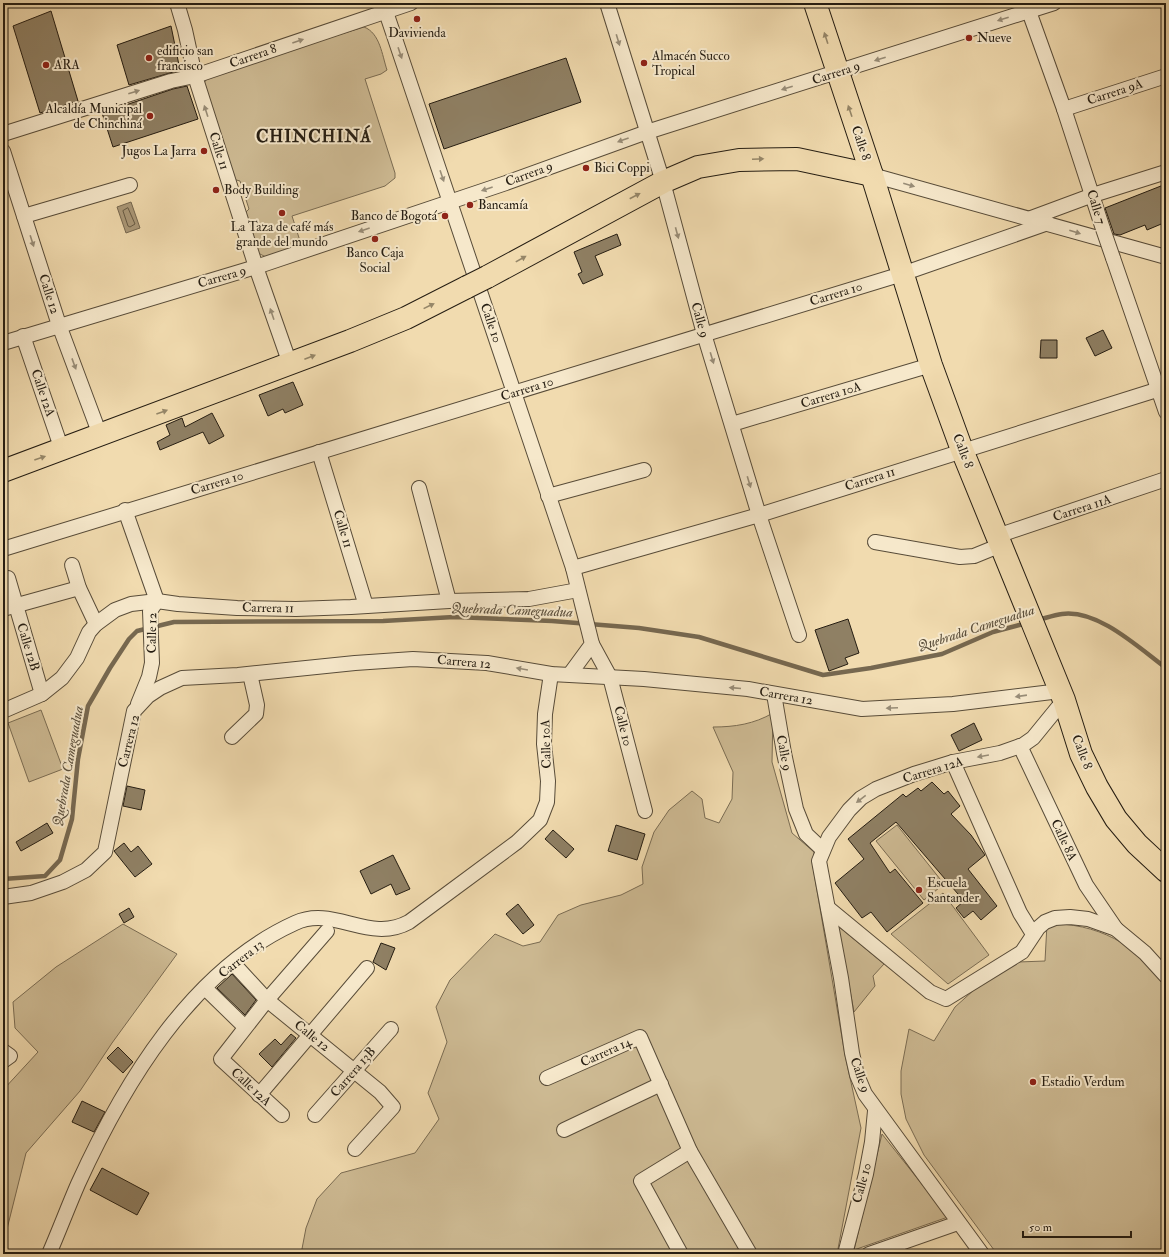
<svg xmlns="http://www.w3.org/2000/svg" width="1169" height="1257" font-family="'IM FELL Double Pica',serif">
<rect width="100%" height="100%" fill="#f1dbaf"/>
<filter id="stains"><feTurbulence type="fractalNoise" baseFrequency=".005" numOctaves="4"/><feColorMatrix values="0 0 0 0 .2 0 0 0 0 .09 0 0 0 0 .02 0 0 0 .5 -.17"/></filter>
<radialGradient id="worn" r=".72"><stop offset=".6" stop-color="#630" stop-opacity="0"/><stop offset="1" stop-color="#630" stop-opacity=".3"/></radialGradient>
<g fill="#cebb94" stroke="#7a6c53">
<path d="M364,27C380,33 382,55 387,70L381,74L365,79L395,173V178L385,186L292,216L301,244L298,247L266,257L258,253L243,215L249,209L240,181L229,178L202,86L206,80L216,72Z"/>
<path d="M41,710L63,769L29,782L8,723Z"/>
<path d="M773,713L772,762L792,833L814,852L813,867L845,1055L861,1128L837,1254H301L306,1228L317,1199L341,1173L415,1153L439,1119L428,1093L447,1042L436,1007L450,980L495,934L523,946L540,942L558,915L581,905L621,895L643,884L642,867L654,832L669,810L692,791L702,799L705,818L719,823L732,799L733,772L713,727C735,727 754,724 773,713Z"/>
<path d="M897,825L944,884L924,900L876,841Z"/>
<path d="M943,893L989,955L948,984L891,934Z"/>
<path d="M123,924L177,954L112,1043L80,1091L26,1153L7,1229L3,1235V1090L38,1052L15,1028L13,1002L56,967Z"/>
<path d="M1047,924C1096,922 1138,945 1166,984V1254H997L924,1155L906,1119L901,1094V1071L909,1029L934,1041L955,1007L984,981L1018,962L1045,961Z"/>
<path d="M838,926L884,964L873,976L875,986L854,1012Z"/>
<path d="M882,1134L948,1217L854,1250Z"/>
</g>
<path fill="#ac9a7a" stroke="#766850" d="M131,202L140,228L126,233L117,207Z"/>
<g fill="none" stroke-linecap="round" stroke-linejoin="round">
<path stroke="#685c46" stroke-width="1" d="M128,208L135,224L130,227L128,226L123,211Z"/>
<g stroke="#766850" stroke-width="4.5">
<path d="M1038,620C1046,618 1054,615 1062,614C1098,609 1139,648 1166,668"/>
<path d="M3,879L45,876L60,860L72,819L78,759L88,706L110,668L129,639L137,631L174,622L383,621L454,617L552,621L639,628L699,637L823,675L871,668L942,654L993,632L1027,623"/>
</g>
</g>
<g fill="#8f8064" stroke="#251d12">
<path d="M51,11L78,101L40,113L13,26Z"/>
<path d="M171,26L180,70L129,85L117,45Z"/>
<path d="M566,58L581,102L444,149L429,104Z"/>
<path d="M187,86L198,119L113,147L102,113L173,89Z"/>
<path d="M1166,184V222L1147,230L1145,225L1120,235L1114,234L1105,208Z"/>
<path d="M617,234L621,245L595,256L603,275L583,284L578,274L582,272L574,252Z"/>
<path d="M1103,330L1112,348L1095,356L1086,338Z"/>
<path d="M1041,340H1057V358H1040Z"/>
<path d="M293,382L303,405L285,413L283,409L268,416L259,395Z"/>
<path d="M212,413L224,436L209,444L203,432L160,450L157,442L170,435L166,425L182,418L185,427Z"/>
<path d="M848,619L859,653L845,658L848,664L829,671L815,630Z"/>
<path d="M974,723L982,740L959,751L951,735Z"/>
<path d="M932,782L944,794L948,791L960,806L951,814L971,835L985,855L968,869L997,906L981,920L973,911L964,918L956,908L964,901L896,822L870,843L890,873L895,869L923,903L887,932L871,912L862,918L835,883L864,859L848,839L903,794L906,797L918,788L921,791Z"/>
<path d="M127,786L145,790L141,810L123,806Z"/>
<path d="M47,823L53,833L21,851L16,842Z"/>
<path d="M616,825L645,834L637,860L608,851Z"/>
<path d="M553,830L574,849L566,858L545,839Z"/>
<path d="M124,843L131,852L138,846L152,864L135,877L114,851Z"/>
<path d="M393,855L410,889L396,895L391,884L371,894L360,871Z"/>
<path d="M518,904L534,925L523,934L506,914Z"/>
<path d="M129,908L134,917L124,923L119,914Z"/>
<path d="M381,943L395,948L386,970L373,962Z"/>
<path d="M232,974L256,1000L245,1015L217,988Z"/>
<path d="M291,1034L296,1038L272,1067L259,1054L275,1039L281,1045Z"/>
<path d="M118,1047L133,1062L123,1073L107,1058Z"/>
<path d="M82,1101L105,1112L94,1132L72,1122Z"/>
<path d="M102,1168L149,1193L137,1215L90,1190Z"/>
</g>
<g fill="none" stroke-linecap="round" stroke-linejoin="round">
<defs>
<g id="minor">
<path d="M177,3L185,30L195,76L256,267L290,364"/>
<path d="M383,3L573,568L592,644L570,674"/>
<path d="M607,3L663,182L704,334L759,515L799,635"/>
<path d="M1026,3L1064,109L1103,229"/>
<path d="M1064,109L1166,76"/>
<path d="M3,134L171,81L195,76L411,3"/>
<path d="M3,151L59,325L100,435"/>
<path d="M872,175L1166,257"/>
<path d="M24,216L130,185"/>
<path d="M1031,218L1093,195L1166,172"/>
<path d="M1113,258L1166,412"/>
<path d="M23,336L62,450"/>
<path d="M3,343L256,267L506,183L647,132L1054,3"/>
<path d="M732,424L931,365"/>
<path d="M319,452L366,606"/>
<path d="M419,488L449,601"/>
<path d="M548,496L644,470"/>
<path d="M125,510L157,601L150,611L152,663L149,677L138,704"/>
<path d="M997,536L1166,479"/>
<path d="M875,542L960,557L974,556L1001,545"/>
<path d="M3,549L902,274L1048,223"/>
<path d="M72,565L79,588L96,624"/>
<path d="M573,568L759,515L1166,387"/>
<path d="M8,578L42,694"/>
<path d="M3,609L79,588"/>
<path d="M592,644L610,677L645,811"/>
<path d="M774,694L784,753L796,809L806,834L823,850"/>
<path d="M3,711L42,694L62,678L77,658L89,632L96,624L115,610L131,604L157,601L178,604L237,608L296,609L351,607L449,601L529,599L578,590"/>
<path d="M232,737L256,714L257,705L250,674"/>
<path d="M1020,746L1086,885L1116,929"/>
<path d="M953,762L1020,913L1033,934"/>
<path d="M3,897L31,893L63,882L86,870L105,852L134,711L148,696L160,688L182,678L238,675L355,663L413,659L487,663L551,674L644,679L748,689L862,709L953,704L1060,691"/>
<path d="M828,908L930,992L946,999L1022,952L1038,928L1045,922L1055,918L1070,917L1088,919L1116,929L1145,953L1166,976"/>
<path d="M233,963L267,1000L380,1092L393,1107L355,1149"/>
<path d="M205,988L245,1027"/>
<path d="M3,1051L10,1056L3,1061"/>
<path d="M547,1078L640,1037L690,1151L641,1181L681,1254"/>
<path d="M259,1095L367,968"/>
<path d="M282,1115L221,1059L267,1000L327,931"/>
<path d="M315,1115L391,1029"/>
<path d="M564,1130L661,1084"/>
<path d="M690,1151L750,1254"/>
<path d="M49,1254C59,1231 68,1207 78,1184C123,1085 191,970 295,923C334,905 369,944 409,922L517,842L540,820L547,802L548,781L544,744L545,714L551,674"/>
<path d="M845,1254L866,1174L872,1142L875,1111"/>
<path d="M869,1254L958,1223"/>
<path d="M982,1254L865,1094L857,1075L852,1053L841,978L819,861L829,837L849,810L861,798L876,789L914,774L953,762L1000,753L1023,745L1033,738L1064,700"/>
</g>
<g id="primary">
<path d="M815,3L872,175L931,365L962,450L1064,700L1081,754L1097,787L1116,819L1137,844L1166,871"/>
<path d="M487,277L663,182L698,167L739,160L797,159L872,175"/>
<path d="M3,471L350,341L406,318L467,287"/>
</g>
</defs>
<use href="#minor" stroke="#584c39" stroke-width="16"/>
<use href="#primary" stroke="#251d12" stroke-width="24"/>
<use href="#minor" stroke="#f6e8cb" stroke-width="14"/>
<use href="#primary" stroke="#f1dbaf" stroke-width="22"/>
<defs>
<path id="minor-bridge" d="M1103,229L1113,258"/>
<path id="primary-bridge" d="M467,287L487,277"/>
</defs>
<use href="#minor-bridge" stroke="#584c39" stroke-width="16" stroke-linecap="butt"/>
<use href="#primary-bridge" stroke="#251d12" stroke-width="24" stroke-linecap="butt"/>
<use href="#minor-bridge" stroke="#f6e8cb" stroke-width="14"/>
<use href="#primary-bridge" stroke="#f1dbaf" stroke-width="22"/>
</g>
<defs><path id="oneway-solid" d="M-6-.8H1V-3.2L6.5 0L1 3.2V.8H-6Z"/></defs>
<g fill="#988d78">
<use href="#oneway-solid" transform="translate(1003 19) rotate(162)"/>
<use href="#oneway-solid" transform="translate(618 40) rotate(73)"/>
<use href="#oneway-solid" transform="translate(298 41) rotate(-19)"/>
<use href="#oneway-solid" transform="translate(400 53) rotate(71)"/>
<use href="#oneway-solid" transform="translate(880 59) rotate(162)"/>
<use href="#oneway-solid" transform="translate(787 88) rotate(163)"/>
<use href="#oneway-solid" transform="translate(134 92) rotate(-18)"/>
<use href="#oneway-solid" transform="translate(206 111) rotate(-108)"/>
<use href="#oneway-solid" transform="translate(623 140) rotate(160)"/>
<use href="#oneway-solid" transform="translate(442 176) rotate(71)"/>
<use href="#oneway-solid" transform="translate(909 185) rotate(16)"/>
<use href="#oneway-solid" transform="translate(487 189) rotate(161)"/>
<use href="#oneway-solid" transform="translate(364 230) rotate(161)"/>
<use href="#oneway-solid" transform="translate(1075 232) rotate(18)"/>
<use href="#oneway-solid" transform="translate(677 233) rotate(75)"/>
<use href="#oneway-solid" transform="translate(32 241) rotate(72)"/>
<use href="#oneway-solid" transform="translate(272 314) rotate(-109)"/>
<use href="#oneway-solid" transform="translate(712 358) rotate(73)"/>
<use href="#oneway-solid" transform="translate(74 364) rotate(70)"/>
<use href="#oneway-solid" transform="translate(749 482) rotate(73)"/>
<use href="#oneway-solid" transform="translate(522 669) rotate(-170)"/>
<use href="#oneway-solid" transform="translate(735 688) rotate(-175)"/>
<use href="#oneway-solid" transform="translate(1021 696) rotate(172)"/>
<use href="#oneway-solid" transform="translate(892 708) rotate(178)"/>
<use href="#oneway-solid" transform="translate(983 756) rotate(170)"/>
<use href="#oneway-solid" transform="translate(861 799) rotate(142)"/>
</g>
<g fill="#958668">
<use href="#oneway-solid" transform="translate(826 38) rotate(-108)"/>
<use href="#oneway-solid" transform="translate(850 111) rotate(-109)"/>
<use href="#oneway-solid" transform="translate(758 159) rotate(-3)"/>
<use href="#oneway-solid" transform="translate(635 196) rotate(-28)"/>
<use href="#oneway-solid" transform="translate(521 259) rotate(-29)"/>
<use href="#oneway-solid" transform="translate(429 306) rotate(-26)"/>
<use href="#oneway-solid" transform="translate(310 357) rotate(-21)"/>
<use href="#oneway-solid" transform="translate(162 412) rotate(-20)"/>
<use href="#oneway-solid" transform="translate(40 458) rotate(-19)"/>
</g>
<g fill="#8f2418" stroke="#f6e8cb" stroke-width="1.5">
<circle cx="417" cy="19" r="4"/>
<circle cx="969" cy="38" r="4"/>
<circle cx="149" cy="58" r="4"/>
<circle cx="644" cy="63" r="4"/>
<circle cx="46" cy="65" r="4"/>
<circle cx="150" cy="116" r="4"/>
<circle cx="204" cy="151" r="4"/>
<circle cx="586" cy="168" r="4"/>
<circle cx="216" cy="190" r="4"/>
<circle cx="470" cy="205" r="4"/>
<circle cx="282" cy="213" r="4"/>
<circle cx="445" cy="216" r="4"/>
<circle cx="375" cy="239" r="4"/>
<circle cx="919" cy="890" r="4"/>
<circle cx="1033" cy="1082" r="4"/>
</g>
<g text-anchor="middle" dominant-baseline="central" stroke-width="4" stroke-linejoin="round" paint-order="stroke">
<g font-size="13" fill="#251d12" stroke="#f6e8cb" text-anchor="start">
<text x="417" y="33" text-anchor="middle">Davivienda</text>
<text x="977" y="38">Nueve</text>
<text x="157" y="51">edificio san<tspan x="157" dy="15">francisco</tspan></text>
<text x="652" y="56">Almacén Succo<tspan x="652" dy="15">Tropical</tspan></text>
<text x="54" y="65">ARA</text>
<text x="142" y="109" text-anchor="end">Alcaldía Municipal<tspan x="142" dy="15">de Chinchiná</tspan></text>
<text x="196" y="151" text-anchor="end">Jugos La Jarra</text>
<text x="594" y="168">Bici Coppi</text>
<text x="224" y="190">Body Building</text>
<text x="478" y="205">Bancamía</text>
<text x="437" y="216" text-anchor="end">Banco de Bogotá</text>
<text x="282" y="227" text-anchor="middle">La Taza de café más<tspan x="282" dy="15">grande del mundo</tspan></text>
<text x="375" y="253" text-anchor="middle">Banco Caja<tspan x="375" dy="15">Social</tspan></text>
<text x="927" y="883">Escuela<tspan x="927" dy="15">Santander</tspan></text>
<text x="1041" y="1082">Estadio Verdum</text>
</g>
<g font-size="13" fill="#251d12" stroke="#f6e8cb">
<text transform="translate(253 56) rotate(-19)">Carrera 8</text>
<text transform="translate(836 73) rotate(-18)">Carrera 9</text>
<text transform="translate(1115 92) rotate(-18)">Carrera 9A</text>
<text transform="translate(861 143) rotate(71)">Calle 8</text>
<text transform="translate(219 151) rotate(72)">Calle 11</text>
<text transform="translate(529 174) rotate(-20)">Carrera 9</text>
<text transform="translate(1096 207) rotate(73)">Calle 7</text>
<text transform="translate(222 277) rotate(-16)">Carrera 9</text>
<text transform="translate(49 294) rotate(72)">Calle 12</text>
<text transform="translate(836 294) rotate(-17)">Carrera 10</text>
<text transform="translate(700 320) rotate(74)">Calle 9</text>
<text transform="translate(491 323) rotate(71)">Calle 10</text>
<text transform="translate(527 389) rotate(-17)">Carrera 10</text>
<text transform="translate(43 393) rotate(71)">Calle 12A</text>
<text transform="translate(831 395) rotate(-17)">Carrera 10A</text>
<text transform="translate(963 451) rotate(69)">Calle 8</text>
<text transform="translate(870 479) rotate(-18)">Carrera 11</text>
<text transform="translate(217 483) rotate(-17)">Carrera 10</text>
<text transform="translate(1082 508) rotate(-18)">Carrera 11A</text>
<text transform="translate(343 529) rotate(73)">Calle 11</text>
<text transform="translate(268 608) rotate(1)">Carrera 11</text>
<text transform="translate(152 633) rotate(-89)">Calle 12</text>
<text transform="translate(28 647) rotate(73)">Calle 12B</text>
<text transform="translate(464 662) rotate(5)">Carrera 12</text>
<text transform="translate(786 696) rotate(10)">Carrera 12</text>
<text transform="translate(623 726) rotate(76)">Calle 10</text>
<text transform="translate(129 741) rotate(-76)">Carrera 12</text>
<text transform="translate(546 744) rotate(-92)">Calle 10A</text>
<text transform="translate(1082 752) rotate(69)">Calle 8</text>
<text transform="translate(784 753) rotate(79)">Calle 9</text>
<text transform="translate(933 770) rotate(-17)">Carrera 12A</text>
<text transform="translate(1064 840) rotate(65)">Calle 8A</text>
<text transform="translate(241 959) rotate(-38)">Carrera 13</text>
<text transform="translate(312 1036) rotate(39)">Calle 12</text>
<text transform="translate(606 1052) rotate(-24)">Carrera 14</text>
<text transform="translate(353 1072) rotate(-49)">Carrera 13B</text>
<text transform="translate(860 1075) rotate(71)">Calle 9</text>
<text transform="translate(251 1087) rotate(43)">Calle 12A</text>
<text transform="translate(862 1183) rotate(-75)">Calle 10</text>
</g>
<g font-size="14" font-style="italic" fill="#5b4f3c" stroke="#f6e8cb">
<text transform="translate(512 610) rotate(2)">Quebrada Cameguadua</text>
<text transform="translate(976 628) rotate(-18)">Quebrada Cameguadua</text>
<text transform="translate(68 766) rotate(-80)">Quebrada Cameguadua</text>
</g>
<g font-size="17" font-weight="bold" letter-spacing="1" fill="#251d12" stroke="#f6e8cb">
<text x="314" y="136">CHINCHINÁ</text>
</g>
</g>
<rect width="1169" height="1257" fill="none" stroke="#f1dbaf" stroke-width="16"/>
<rect x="4" y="4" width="1161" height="1249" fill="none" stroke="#251d12" stroke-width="2"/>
<rect x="8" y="8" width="1153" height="1241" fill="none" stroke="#251d12"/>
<path d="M1023 1231v6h108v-6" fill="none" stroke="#251d12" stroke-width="2"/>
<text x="1029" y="1231" font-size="12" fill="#251d12" stroke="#f6e8cb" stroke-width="3" paint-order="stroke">50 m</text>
<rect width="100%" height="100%" filter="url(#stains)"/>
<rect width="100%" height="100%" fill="url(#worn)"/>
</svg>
